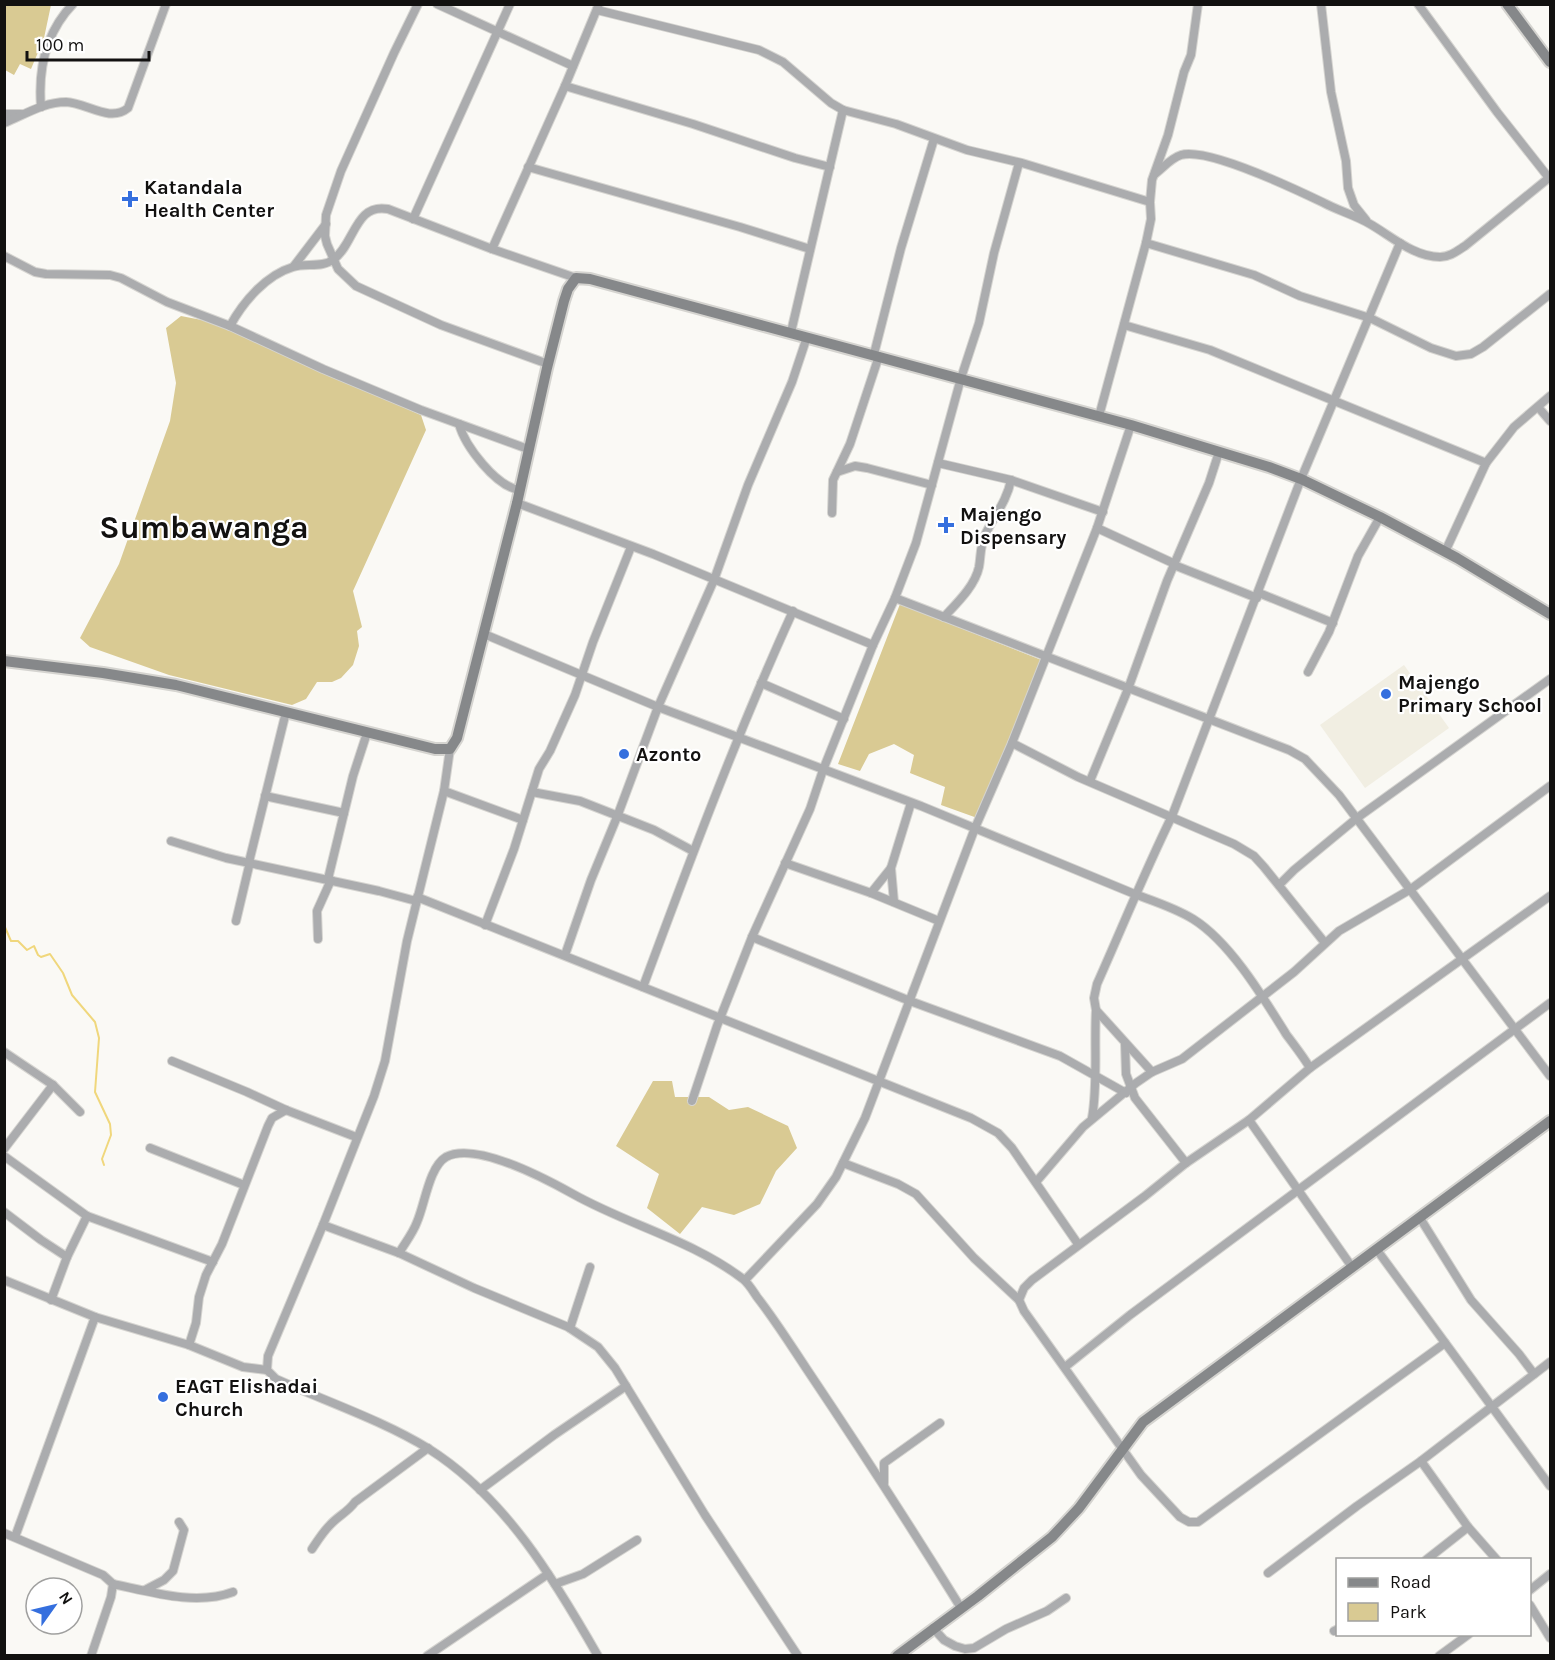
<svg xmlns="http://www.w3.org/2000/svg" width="1555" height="1660" font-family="Karla,sans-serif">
<rect width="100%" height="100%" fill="#faf9f5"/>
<path fill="#f1eee2" d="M1404,665L1449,728L1365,788L1320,725Z"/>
<g fill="#d9ca93">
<path d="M4,5H51L44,38L31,69L20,64L14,75L5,70Z"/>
<path d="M181,316L212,322L421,415L426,430L353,591L362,627L357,631L359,646L353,665L341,678L332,682H317L306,699L292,705L169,675L90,647L80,638L119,564L170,421L176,383L166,328Z"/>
<path d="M900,604L1044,661L980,819L941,805L945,787L910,773L914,755L894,744L869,754L860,771L838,764Z"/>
<path d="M653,1081H672L675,1097H709L729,1110L748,1107L788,1126L797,1148L776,1171L760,1204L734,1215L702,1207L680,1234L647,1208L659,1174L616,1146Z"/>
</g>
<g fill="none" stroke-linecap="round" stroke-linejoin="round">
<path stroke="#f0d77c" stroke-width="2" d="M4,925L11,941H18L27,950L34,946L38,955L41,957L50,954L63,973L72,995L95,1022L99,1038L95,1092L110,1124L111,1135L102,1159L104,1165"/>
<defs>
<g id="street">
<path d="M418,4L394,53L341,171L326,215L325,236L327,244L338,269L356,286L441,325L548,364"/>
<path d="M437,4L573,66"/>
<path d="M1321,4L1331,92L1346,161L1348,188L1354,205L1366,220"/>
<path d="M1418,4L1497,112L1549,178"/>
<path d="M597,10L759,50L783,62L831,103L843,110L896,124L967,150L1022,163L1150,202"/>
<path d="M565,86L693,124L795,158L830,167"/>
<path d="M41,107C38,69 45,33 73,4"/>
<path d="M4,114H21"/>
<path d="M4,123C24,115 44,102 66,102C87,103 110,123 128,108L166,4"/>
<path d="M528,167L740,227L810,249"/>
<path d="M1155,174C1163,168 1171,158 1181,155C1208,147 1297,190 1324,203C1339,211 1355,215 1370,224C1391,236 1414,257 1440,257C1450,257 1457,251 1465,246L1550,177"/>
<path d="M413,219L510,4"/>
<path d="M1146,243L1254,275L1300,296L1370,318L1431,348L1456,356L1471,354L1483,347L1550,294"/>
<path d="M4,256L35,272L46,274L110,275L121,278L167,302L230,326L323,369L421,410L528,449"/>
<path d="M294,266L326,224"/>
<path d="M576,278L492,249L565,86L599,4"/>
<path d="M1124,325L1210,350L1486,463"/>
<path d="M230,326C243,302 266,275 293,267C306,263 323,268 334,259C355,243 355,203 388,209L492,249"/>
<path d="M791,332L843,110"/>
<path d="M874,354L901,248L934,139"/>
<path d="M1538,407L1550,421"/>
<path d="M1099,416L1146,243L1151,219L1150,202L1152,180L1168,135L1184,72L1191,55L1198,4"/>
<path d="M459,424C465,446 496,487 520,490"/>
<path d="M938,463L1011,480L1103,512"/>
<path d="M837,472L855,466L867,468L932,485"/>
<path d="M517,503L653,554L873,645"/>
<path d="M832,513L833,480L850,444L879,356"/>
<path d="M1097,528L1175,564"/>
<path d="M1445,552L1486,463L1514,427L1550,396"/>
<path d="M1174,565L1257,598"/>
<path d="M1259,593L1333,623"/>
<path d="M895,598L1289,750L1305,759L1339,795L1550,1076"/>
<path d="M944,617C957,603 975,586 979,567C981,556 980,546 985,535C994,516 1007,501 1011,480"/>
<path d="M484,634L658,707L921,806L1137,895C1156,902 1175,908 1193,919C1230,942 1263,997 1286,1034C1294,1045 1303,1056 1310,1068"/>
<path d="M1308,672L1329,632L1358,556L1380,517"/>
<path d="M761,683L844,719"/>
<path d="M1012,743L1078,777L1234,844L1254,856L1264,867L1325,943"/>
<path d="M450,749L444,791L407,941L385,1061L374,1096L323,1225L268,1356L267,1370L276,1379C325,1401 384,1421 429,1449C505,1497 554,1579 598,1656"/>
<path d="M1090,781L1128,689L1167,581L1209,483L1219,452"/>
<path d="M444,791L523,820"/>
<path d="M532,792L580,801L654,830L693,851"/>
<path d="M265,796L344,813"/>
<path d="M171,841L226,858L379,891L416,901"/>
<path d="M249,862L286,712"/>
<path d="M785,863L871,893L939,921"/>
<path d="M891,868L894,902"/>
<path d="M328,879L353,776L367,733"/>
<path d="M1279,885L1294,870L1357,818L1550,679"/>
<path d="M871,893L891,868L911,803"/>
<path d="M417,897L971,1118L998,1133L1012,1148L1078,1244"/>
<path d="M236,921L250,862"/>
<path d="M485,925L514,849L539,769L550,751L575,695L593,642L631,547"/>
<path d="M752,937L910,1001L1060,1056L1126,1093"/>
<path d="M318,939L317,911L331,880"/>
<path d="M565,955L591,880L617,817L658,707L714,580L748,485L792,382L807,337"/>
<path d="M643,987C690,860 737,734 793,611"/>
<path d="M1125,1043L1126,1074L1135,1098L1186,1163"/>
<path d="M4,1052L53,1085L80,1112"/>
<path d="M172,1061L247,1092L286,1110L356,1137"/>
<path d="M1152,1072L1096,1010L1094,998L1097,984C1122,928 1145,871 1172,816L1301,479L1400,243"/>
<path d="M692,1101L717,1026L752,937L810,809L823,770L873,645L895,598L916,543L961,378L979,323L994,253L1019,163"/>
<path d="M1092,1118C1098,1085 1094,1045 1096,1010"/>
<path d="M1249,1120L1352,1267"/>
<path d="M150,1148L244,1185"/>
<path d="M4,1149L53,1085"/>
<path d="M4,1156L87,1216"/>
<path d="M843,1163L898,1184L916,1194L974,1258L1019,1300"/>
<path d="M1036,1182L1083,1127L1136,1083L1152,1072L1182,1059L1294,972L1339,931L1411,889L1550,786"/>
<path d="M4,1212L41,1240L67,1257"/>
<path d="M1420,1218L1471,1300L1519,1354L1534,1374"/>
<path d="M323,1225L399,1253L474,1288L568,1327L598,1347L615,1368L705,1515L798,1656"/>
<path d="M1377,1250L1550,1486"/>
<path d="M399,1253C405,1243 413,1233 417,1222C425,1204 429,1167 446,1157C475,1141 546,1179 573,1194C628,1225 692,1240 743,1279C749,1284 753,1291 757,1297C775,1320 790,1344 806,1368C859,1447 911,1527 961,1608"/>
<path d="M4,1280L95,1317L189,1345L243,1367L267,1370"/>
<path d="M745,1280L817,1204L836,1177L865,1118L975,828L1012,743L1097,528L1131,425"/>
<path d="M51,1300L67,1257L87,1216L213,1262"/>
<path d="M570,1328L590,1267"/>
<path d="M1445,1343L1198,1522H1189L1180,1517L1141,1475L1024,1311L1019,1300L1024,1288L1032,1280L1145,1196L1186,1163L1249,1120L1310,1068L1550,896"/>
<path d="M189,1345L196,1323L199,1297L206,1275L222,1244L268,1126L272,1118L286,1110"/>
<path d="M1065,1367L1130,1315L1550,1003"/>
<path d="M1421,1461L1468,1527L1497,1560"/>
<path d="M884,1483V1463L940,1423"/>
<path d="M480,1490L554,1435L626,1386"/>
<path d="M4,1533L103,1575L113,1584L111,1597L91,1656"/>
<path d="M15,1537L95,1317"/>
<path d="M312,1549C318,1540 323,1532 330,1525C338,1516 348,1512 355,1502L428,1448"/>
<path d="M1426,1560L1468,1527"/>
<path d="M1268,1573L1357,1506L1421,1461L1550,1362"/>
<path d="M113,1584C151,1592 196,1606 233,1592"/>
<path d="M555,1584L583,1574L637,1540"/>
<path d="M145,1590L164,1580L173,1571L184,1530L179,1522"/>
<path d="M1530,1590L1550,1574"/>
<path d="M1530,1605L1550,1638"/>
<path d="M933,1628L944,1640L955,1646L965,1649L974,1648L1006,1629L1047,1611L1066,1598"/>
<path d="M1334,1631L1338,1629"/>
<path d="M427,1656L548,1574"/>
<path d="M1439,1656L1469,1634"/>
</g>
<g id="secondary">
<path d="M1507,4L1550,62"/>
<path d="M4,661L103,673L176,685L435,749H450L457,738L517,503L547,368L564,301L568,289L576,278L590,279L1131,425L1269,467L1301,479L1380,517L1457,558L1550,614"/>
<path d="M897,1656L978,1596L1052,1537L1079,1508L1143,1422L1550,1121"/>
</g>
</defs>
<use href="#street" stroke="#d5d4d0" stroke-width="10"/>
<use href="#secondary" stroke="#d5d4d0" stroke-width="14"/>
<use href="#street" stroke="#abacae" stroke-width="8"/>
<use href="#secondary" stroke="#86888a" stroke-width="10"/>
</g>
<g fill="#356fde" stroke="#fff" stroke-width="2">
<path d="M127 190h6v6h6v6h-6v6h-6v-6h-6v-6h6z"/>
<path d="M943 516h6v6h6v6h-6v6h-6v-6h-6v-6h6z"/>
<circle cx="1386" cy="694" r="6"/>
<circle cx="624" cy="754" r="6"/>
<circle cx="163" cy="1397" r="6"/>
</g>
<g text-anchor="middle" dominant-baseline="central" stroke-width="4.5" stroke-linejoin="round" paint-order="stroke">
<g font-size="20" font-weight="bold" fill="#121110" stroke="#fff" text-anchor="start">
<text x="144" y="187">Katandala<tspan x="144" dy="23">Health Center</tspan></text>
<text x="960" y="514">Majengo<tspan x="960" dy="23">Dispensary</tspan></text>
<text x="1398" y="682">Majengo<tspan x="1398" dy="23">Primary School</tspan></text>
<text x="636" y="754">Azonto</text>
<text x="175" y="1386">EAGT Elishadai<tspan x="175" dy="23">Church</tspan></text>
</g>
<g font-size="32" font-weight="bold" fill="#121110" stroke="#fff">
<text x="204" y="527">Sumbawanga</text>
</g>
</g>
<rect width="1555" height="1660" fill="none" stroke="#121110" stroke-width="12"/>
<rect x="1336" y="1558" width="195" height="78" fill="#ffffff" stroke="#a0a09f" stroke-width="1.5"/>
<rect x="1348" y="1578" width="30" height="9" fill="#86888a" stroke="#a0a09f" stroke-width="1.5"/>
<text x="1390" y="1588" font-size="18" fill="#121110">Road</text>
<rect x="1348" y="1603" width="30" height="18" fill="#d9ca93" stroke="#a0a09f" stroke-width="1.5"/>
<text x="1390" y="1618" font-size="18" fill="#121110">Park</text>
<g transform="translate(54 1606) rotate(56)"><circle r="28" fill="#ffffff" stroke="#a0a09f" stroke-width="1.5"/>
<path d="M0-4.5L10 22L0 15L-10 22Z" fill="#356fde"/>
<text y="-9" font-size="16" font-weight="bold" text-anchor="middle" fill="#121110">N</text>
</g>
<path d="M27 51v9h122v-9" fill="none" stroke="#121110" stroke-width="3"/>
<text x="36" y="51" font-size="18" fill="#121110" stroke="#ffffff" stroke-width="4.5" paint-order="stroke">100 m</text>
</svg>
